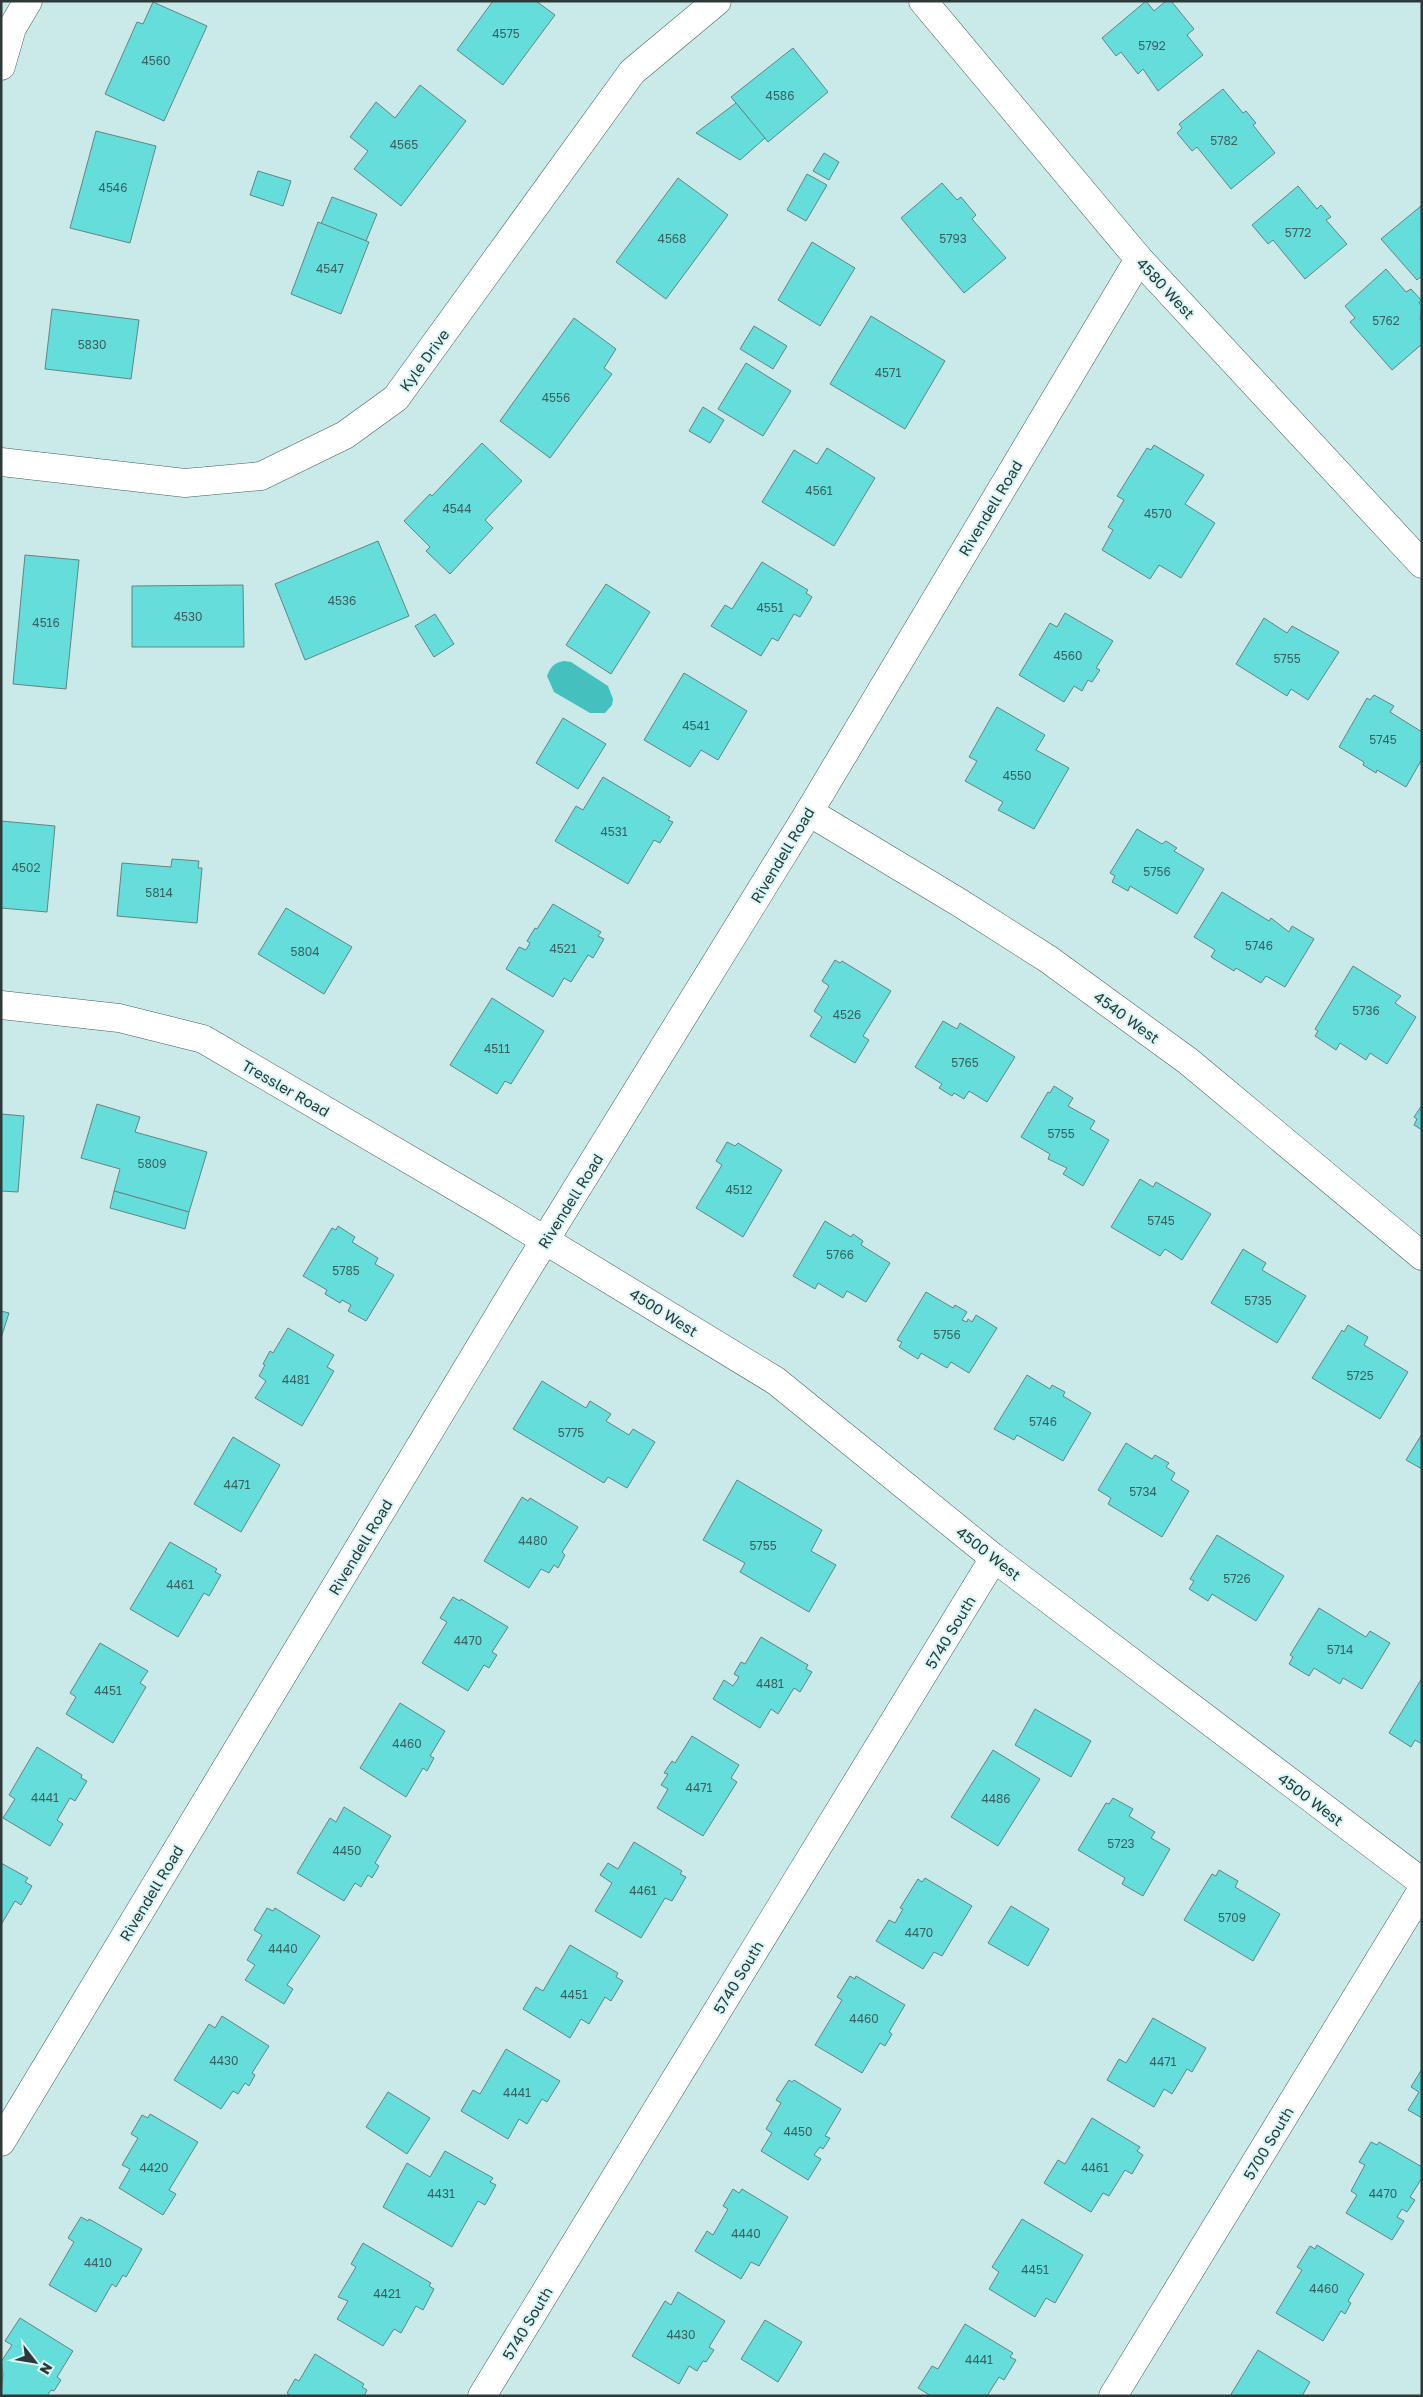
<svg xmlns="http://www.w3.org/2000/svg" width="1423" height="2397" font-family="'Golos Text',sans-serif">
<rect width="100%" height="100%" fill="#c9eae9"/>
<path fill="#44c1bf" d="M564,661L571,662L608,686L613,699L612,705L605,713H590L554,692L547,676C551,666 554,663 564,661Z"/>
<g fill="#65dddb" stroke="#658483">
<path d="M493,1H536L555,15L503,85L457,50Z"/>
<path d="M1146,1L1154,11L1166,1H1171L1194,29L1187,35L1203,55L1158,91L1143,69L1138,74L1121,52L1116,56L1102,38Z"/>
<path d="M153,2L207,26L164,121L105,94L137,22L143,24Z"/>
<path d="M793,48L828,92L768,142L731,97Z"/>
<path d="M420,85L466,121L401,206L354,169L368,151L350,137L376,102L395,118Z"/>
<path d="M1223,89L1243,113L1246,111L1256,123L1253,125L1275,153L1231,189L1197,147L1192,151L1177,133L1182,128L1179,124Z"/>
<path d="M736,103L765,138L740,160L696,133Z"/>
<path d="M96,131L156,146L130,243L70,228Z"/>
<path d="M824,153L839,162L829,180L813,171Z"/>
<path d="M258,171L291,181L283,206L250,195Z"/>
<path d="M807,174L827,185L806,221L787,210Z"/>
<path d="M678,178L728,215L666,299L616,262Z"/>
<path d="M942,183L957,200L961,197L976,215L972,219L1006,258L964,293L901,218Z"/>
<path d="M1298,186L1317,209L1321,205L1331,217L1326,220L1347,244L1305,279L1273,240L1268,244L1252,225Z"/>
<path d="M332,197L377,214L366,241L321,224Z"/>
<path d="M1421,206L1422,276L1417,280L1381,239Z"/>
<path d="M318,222L369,242L341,314L291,294Z"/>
<path d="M812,242L855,268L820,326L778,300Z"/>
<path d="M1386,269L1406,292L1411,289L1421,300L1419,303L1422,306L1420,319L1422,321V344L1392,370L1350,322L1355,318L1345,306Z"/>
<path d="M52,309L139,320L131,379L45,369Z"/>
<path d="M871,316L945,361L905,429L830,384Z"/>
<path d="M574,318L616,349L604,368L612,374L550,458L500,421Z"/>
<path d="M754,326L787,346L773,369L740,349Z"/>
<path d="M746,363L791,391L763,436L718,409Z"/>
<path d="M703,407L724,420L710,443L689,431Z"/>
<path d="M482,443L522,481L485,520L493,528L450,574L426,551L430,547L404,521L430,494L432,496Z"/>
<path d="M1154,445L1204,475L1185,504L1215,523L1181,578L1159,565L1150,579L1102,550L1113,530L1108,527L1124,500L1117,496L1147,448L1151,450Z"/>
<path d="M827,448L875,478L834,546L762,502L794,450L817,464Z"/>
<path d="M378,541L409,616L305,660L275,584Z"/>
<path d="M25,555L79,560L66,689L13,684Z"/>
<path d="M762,562L808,590L806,593L812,597L800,617L794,614L778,641L772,638L761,656L711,626L725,605L732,609Z"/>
<path d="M606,584L650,612L611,674L566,645Z"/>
<path d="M243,585L244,647H132V586Z"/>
<path d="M1065,613L1113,641L1096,668L1100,670L1092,682L1088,680L1082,691L1074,686L1064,702L1019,675L1050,623L1057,627Z"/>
<path d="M435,614L454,644L434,657L415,626Z"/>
<path d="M1264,618L1287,633L1292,626L1339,652L1308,700L1291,689L1287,696L1236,664Z"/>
<path d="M684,673L747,711L718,760L701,750L690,767L644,740Z"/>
<path d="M1374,695L1394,706L1390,712L1422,732V759L1406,787L1377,770L1376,773L1363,765L1364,762L1339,747L1367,698L1370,700Z"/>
<path d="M997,707L1045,735L1036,750L1069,768L1034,829L998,810L1003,802L965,781L977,761L969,757Z"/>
<path d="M563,718L606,744L578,789L536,763Z"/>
<path d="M603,777L670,817L668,820L673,822L660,843L654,840L628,884L555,841L576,806L583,810Z"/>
<path d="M1,821L55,826L47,912L1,908Z"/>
<path d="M1137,829L1162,844L1166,841L1177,848L1174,851L1204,869L1177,914L1130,886L1128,891L1112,882L1115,876L1110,873Z"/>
<path d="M172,859L199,861L198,868H202L197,923L117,916L122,863L171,867Z"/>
<path d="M1222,892L1269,921L1271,918L1289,932L1292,926L1314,939L1285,987L1266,976L1261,983L1236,968L1234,971L1211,957L1215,950L1194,937Z"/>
<path d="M553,904L601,932L598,936L604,939L593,958L588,955L571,982L564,978L553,997L506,969L519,947L526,950L530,943L527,941L535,928L537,929Z"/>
<path d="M286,908L352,947L324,994L258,954Z"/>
<path d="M835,960L840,963L842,961L891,991L863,1036L869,1040L855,1063L810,1036L822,1017L814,1011L829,986L822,981Z"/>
<path d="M1353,966L1401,996L1395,1003L1416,1017L1387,1064L1370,1053L1366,1060L1340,1043L1336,1050L1315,1036L1318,1031L1315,1029Z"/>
<path d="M492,998L544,1031L511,1084L505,1081L497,1094L450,1065Z"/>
<path d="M943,1021L957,1029L960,1023L1015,1057L987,1102L969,1091L964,1099L954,1093L952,1096L939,1088L942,1084L915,1067Z"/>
<path d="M1054,1086L1073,1098L1068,1106L1095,1121L1090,1129L1109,1140L1083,1186L1063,1174L1067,1168L1048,1159L1050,1154L1021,1137L1048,1092L1050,1093Z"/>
<path d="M97,1104L140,1117L135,1132L207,1152L189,1212L114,1191L120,1169L81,1158Z"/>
<path d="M1422,1105V1130L1414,1125L1417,1119L1414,1117Z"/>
<path d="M1,1114L24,1116L18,1192L1,1191Z"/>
<path d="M727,1142L735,1146L738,1143L782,1170L743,1237L696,1208L722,1165L716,1161Z"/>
<path d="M1140,1179L1153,1187L1156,1182L1211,1214L1182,1260L1165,1249L1160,1256L1111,1227Z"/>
<path d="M114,1191L189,1212L185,1229L110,1208Z"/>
<path d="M825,1221L851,1237L853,1234L863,1241L861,1245L890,1263L866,1302L847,1291L843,1298L818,1283L815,1289L793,1276Z"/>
<path d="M338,1226L355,1237L352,1242L378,1258L375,1264L394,1275L366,1321L348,1311L351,1305L342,1300L340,1303L325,1294L327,1290L303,1276L332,1228L336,1230Z"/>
<path d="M1243,1249L1266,1263L1262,1270L1306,1296L1277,1343L1211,1303Z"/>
<path d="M926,1292L953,1308L955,1305L967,1312L962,1320L967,1322L968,1319L972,1322L976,1315L997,1328L969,1373L951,1362L947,1368L921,1353L918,1359L899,1347L902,1342L897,1340Z"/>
<path d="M1,1311L9,1313L1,1338Z"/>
<path d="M1348,1325L1368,1337L1364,1345L1408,1372L1380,1419L1312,1378L1342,1330L1344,1332Z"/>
<path d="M288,1328L334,1355L327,1367L334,1371L302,1426L255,1398L266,1381L259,1376L265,1365L263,1364L270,1351L273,1353Z"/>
<path d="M1027,1375L1050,1389L1052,1385L1065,1392L1063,1396L1091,1413L1063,1461L1017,1435L1014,1440L994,1429Z"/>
<path d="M542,1381L586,1408L590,1401L611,1414L606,1421L629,1435L633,1429L655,1442L627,1488L608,1477L604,1483L513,1429Z"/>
<path d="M1422,1434V1469L1406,1460Z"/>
<path d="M233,1437L280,1465L241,1532L194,1504Z"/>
<path d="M1126,1443L1152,1459L1155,1455L1169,1463L1166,1467L1175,1473L1171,1480L1189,1491L1162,1537L1108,1504L1111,1498L1098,1490Z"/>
<path d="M737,1480L822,1530L811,1551L836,1565L809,1612L740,1572L745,1563L703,1540Z"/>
<path d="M522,1497L528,1501L530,1498L578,1527L562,1552L565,1555L558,1568L554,1565L549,1573L541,1569L529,1588L484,1561Z"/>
<path d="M1217,1535L1284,1576L1256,1621L1212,1594L1208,1601L1189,1589L1194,1581L1190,1579Z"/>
<path d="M170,1542L217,1569L215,1572L221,1575L209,1596L204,1593L178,1637L130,1609Z"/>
<path d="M453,1597L460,1601L461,1599L508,1627L492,1652L497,1655L489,1668L484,1665L468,1691L422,1663L447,1622L440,1618Z"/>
<path d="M1319,1608L1366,1637L1370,1631L1390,1643L1362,1689L1343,1678L1340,1684L1314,1668L1309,1676L1289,1664L1293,1657L1290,1655Z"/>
<path d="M761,1637L808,1665L806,1669L812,1672L800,1692L794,1688L778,1714L771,1709L760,1728L713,1699L724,1680L733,1686L739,1677L734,1674L741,1662L745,1664Z"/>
<path d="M100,1643L148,1671L140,1683L146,1687L113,1743L66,1714L76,1697L70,1693Z"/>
<path d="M1422,1678V1744L1415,1740L1411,1747L1389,1733Z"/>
<path d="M400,1703L445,1731L430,1756L434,1758L427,1771L423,1768L406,1797L360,1768Z"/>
<path d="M1035,1709L1091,1741L1071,1777L1015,1745Z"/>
<path d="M692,1736L739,1765L731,1778L737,1782L703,1836L657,1808L668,1789L661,1785L668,1774L664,1773L672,1761L675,1763Z"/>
<path d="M37,1747L82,1775L81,1778L87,1781L75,1801L70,1798L57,1820L63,1824L50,1846L3,1818L15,1799L9,1795Z"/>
<path d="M993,1750L1040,1779L998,1846L951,1817Z"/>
<path d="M1113,1798L1133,1809L1129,1816L1155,1832L1151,1838L1170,1849L1143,1896L1122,1884L1125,1878L1078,1850L1106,1803L1109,1804Z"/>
<path d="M344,1807L391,1836L375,1863L379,1866L372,1878L368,1875L361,1887L355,1883L344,1901L297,1873L330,1818L336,1822Z"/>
<path d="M634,1842L682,1871L680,1874L686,1877L672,1901L665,1898L641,1938L595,1911L612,1883L600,1875L608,1863L618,1869Z"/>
<path d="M1,1863L28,1878L25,1882L32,1886L21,1905L15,1901L1,1925Z"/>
<path d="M1219,1870L1238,1881L1235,1887L1280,1914L1253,1961L1184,1920L1212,1874L1216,1876Z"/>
<path d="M925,1878L972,1906L942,1956L934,1952L923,1969L876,1941L889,1920L895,1923L903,1909L900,1908L918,1879L922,1882Z"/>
<path d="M1011,1906L1049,1929L1028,1966L988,1943Z"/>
<path d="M267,1908L273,1911L275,1908L320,1936L287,1985L293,1989L284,2004L245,1980L255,1965L247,1960L262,1935L254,1930Z"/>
<path d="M570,1945L618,1973L616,1977L623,1981L611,2001L605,1997L589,2024L581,2019L570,2038L523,2009L536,1987L543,1991Z"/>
<path d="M850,1976L855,1979L856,1976L905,2005L889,2032L892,2034L885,2046L880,2043L862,2073L815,2045L842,2000L837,1997Z"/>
<path d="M222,2016L269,2046L252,2073L255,2075L249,2086L245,2083L238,2094L233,2091L221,2109L174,2080L209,2024L215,2028Z"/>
<path d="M1153,2018L1206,2048L1192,2072L1187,2069L1172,2094L1164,2089L1154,2107L1107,2080L1119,2059L1126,2063Z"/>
<path d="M506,2049L560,2081L547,2102L542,2099L527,2124L519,2119L508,2139L461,2111L473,2090L480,2094Z"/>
<path d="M1422,2069V2118L1408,2110L1419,2092L1411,2087Z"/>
<path d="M789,2080L792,2082L794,2080L841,2109L825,2136L830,2138L823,2149L820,2147L814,2155L821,2159L808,2180L761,2151L772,2133L766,2129L781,2103L776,2100Z"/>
<path d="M388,2092L430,2118L407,2154L366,2127Z"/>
<path d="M150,2114L198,2142L169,2190L176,2194L163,2215L119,2188L130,2169L122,2165L138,2138L131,2134L142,2115L148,2118Z"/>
<path d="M1092,2118L1140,2147L1137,2151L1143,2155L1132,2174L1125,2170L1109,2196L1103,2193L1091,2212L1044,2183L1058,2160L1065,2164Z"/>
<path d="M1371,2142L1377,2145L1379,2142L1422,2167V2178L1410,2197L1415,2200L1407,2212L1402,2209L1397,2217L1404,2221L1392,2240L1346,2213L1357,2195L1351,2191L1365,2165L1359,2162Z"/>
<path d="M445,2151L493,2178L490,2182L496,2185L485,2205L478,2201L452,2247L383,2207L407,2163L430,2177Z"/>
<path d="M733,2189L739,2193L742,2189L788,2217L759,2266L751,2262L741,2279L695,2251L707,2231L713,2235L728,2209L723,2206Z"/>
<path d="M81,2217L88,2221L89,2219L142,2249L126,2277L123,2275L116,2287L112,2284L96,2312L49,2285L74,2242L68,2238Z"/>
<path d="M1022,2219L1083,2255L1055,2303L1046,2298L1035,2317L989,2289L999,2272L992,2267Z"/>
<path d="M363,2243L431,2283L429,2286L434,2289L423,2310L416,2306L401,2333L394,2329L383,2346L337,2319L348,2301L338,2297L356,2267L351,2264Z"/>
<path d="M1317,2245L1364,2274L1348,2301L1351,2303L1345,2314L1341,2311L1323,2341L1276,2313L1302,2270L1297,2267L1310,2246L1315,2249Z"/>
<path d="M678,2292L725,2321L709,2347L714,2350L706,2362L703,2361L697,2371L689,2366L679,2384L632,2356L665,2301L671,2305Z"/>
<path d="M20,2318L73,2351L57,2377L61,2380L54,2391L51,2390L47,2396H1L3,2374L1,2362L12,2345L5,2341Z"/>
<path d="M765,2320L802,2342L778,2382L741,2359Z"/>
<path d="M965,2324L1013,2353L1010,2357L1016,2360L1004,2380L999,2377L987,2396H931L918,2388L932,2366L938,2369Z"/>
<path d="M1258,2350L1310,2382L1302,2396H1230Z"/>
<path d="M315,2354L364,2384L362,2387L367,2390L364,2396H291L287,2393L295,2379L299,2381Z"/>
</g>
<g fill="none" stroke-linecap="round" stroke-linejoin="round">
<defs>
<g id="minor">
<path d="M923,1L1139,259L1422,564"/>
<path d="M1,66L12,28L28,1"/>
<path d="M1,462L185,483L261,476L345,435L396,398L632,72L717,1"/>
<path d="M809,812L960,903L1048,959L1188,1061L1422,1256"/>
<path d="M1,1005L119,1018L203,1039L492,1208L776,1381L994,1558L1422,1882"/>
<path d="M1,2142L521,1279L809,812L1139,259"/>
<path d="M482,2396L994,1558"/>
<path d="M1113,2396L1422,1890"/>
</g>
</defs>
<use href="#minor" stroke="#425f5e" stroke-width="29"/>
<use href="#minor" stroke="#fff" stroke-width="28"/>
</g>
<g text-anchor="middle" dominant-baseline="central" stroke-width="4" stroke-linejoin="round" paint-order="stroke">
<g font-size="12" fill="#3a6261">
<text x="506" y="33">4575</text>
<text x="1152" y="45">5792</text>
<text x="156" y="60">4560</text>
<text x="780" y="95">4586</text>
<text x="1224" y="140">5782</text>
<text x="404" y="144">4565</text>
<text x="113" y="187">4546</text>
<text x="1298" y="232">5772</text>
<text x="672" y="238">4568</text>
<text x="953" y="238">5793</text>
<text x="330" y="268">4547</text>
<text x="1386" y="320">5762</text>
<text x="92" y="344">5830</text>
<text x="888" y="372">4571</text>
<text x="556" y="397">4556</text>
<text x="819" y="490">4561</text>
<text x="457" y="508">4544</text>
<text x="1158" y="513">4570</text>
<text x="342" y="600">4536</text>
<text x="770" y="607">4551</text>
<text x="188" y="616">4530</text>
<text x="46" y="622">4516</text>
<text x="1068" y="655">4560</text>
<text x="1287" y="658">5755</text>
<text x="696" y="725">4541</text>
<text x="1383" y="739">5745</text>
<text x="1017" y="775">4550</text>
<text x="614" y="831">4531</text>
<text x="26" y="867">4502</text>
<text x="1157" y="871">5756</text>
<text x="159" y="892">5814</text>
<text x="1259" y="945">5746</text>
<text x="563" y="948">4521</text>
<text x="305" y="951">5804</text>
<text x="1366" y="1010">5736</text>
<text x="847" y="1014">4526</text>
<text x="497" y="1048">4511</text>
<text x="965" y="1062">5765</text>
<text x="1061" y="1133">5755</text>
<text x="152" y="1163">5809</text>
<text x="739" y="1189">4512</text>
<text x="1161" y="1220">5745</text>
<text x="840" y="1254">5766</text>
<text x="346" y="1270">5785</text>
<text x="1258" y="1300">5735</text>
<text x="947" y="1334">5756</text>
<text x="1360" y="1375">5725</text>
<text x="296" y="1379">4481</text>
<text x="1043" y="1421">5746</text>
<text x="571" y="1432">5775</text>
<text x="237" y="1484">4471</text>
<text x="1143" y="1491">5734</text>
<text x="533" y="1540">4480</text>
<text x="763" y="1545">5755</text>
<text x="1237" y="1578">5726</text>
<text x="180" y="1584">4461</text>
<text x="468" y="1640">4470</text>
<text x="1340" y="1649">5714</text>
<text x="770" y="1683">4481</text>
<text x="108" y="1690">4451</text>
<text x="407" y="1743">4460</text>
<text x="699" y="1787">4471</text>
<text x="45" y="1797">4441</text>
<text x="996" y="1798">4486</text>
<text x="1121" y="1843">5723</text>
<text x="347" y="1850">4450</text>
<text x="643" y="1890">4461</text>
<text x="1232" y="1917">5709</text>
<text x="919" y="1932">4470</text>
<text x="283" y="1948">4440</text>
<text x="574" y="1994">4451</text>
<text x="864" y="2018">4460</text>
<text x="224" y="2060">4430</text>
<text x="1163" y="2061">4471</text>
<text x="517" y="2092">4441</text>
<text x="798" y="2131">4450</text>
<text x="154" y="2167">4420</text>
<text x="1095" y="2167">4461</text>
<text x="441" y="2193">4431</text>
<text x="1383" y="2193">4470</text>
<text x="746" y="2233">4440</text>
<text x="98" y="2262">4410</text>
<text x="1035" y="2269">4451</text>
<text x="1324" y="2288">4460</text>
<text x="387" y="2293">4421</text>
<text x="681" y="2334">4430</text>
<text x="979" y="2359">4441</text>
</g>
<g font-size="15" fill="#2c3938" stroke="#d6f7f6">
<text transform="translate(1166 288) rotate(47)">4580 West</text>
<text transform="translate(424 360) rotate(-54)">Kyle Drive</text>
<text transform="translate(990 508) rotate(-59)">Rivendell Road</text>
<text transform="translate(782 855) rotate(-59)">Rivendell Road</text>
<text transform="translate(1127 1017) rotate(36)">4540 West</text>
<text transform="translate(286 1088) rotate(30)">Tressler Road</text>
<text transform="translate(570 1201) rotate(-58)">Rivendell Road</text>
<text transform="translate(664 1312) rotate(32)">4500 West</text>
<text transform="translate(360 1547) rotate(-59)">Rivendell Road</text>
<text transform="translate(989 1553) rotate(38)">4500 West</text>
<text transform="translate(950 1632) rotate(-59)">5740 South</text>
<text transform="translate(1311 1799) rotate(37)">4500 West</text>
<text transform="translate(151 1893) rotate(-59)">Rivendell Road</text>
<text transform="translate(738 1977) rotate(-59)">5740 South</text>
<text transform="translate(1268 2143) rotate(-59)">5700 South</text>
<text transform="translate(527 2323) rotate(-59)">5740 South</text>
</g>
</g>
<rect width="1423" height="2397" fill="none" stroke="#2c3938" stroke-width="5"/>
<g transform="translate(35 2362) rotate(121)" stroke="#d6f7f6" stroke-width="4" paint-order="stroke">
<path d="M0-4L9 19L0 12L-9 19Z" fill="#2c3938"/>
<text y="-8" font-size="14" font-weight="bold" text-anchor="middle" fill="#2c3938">N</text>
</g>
</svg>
